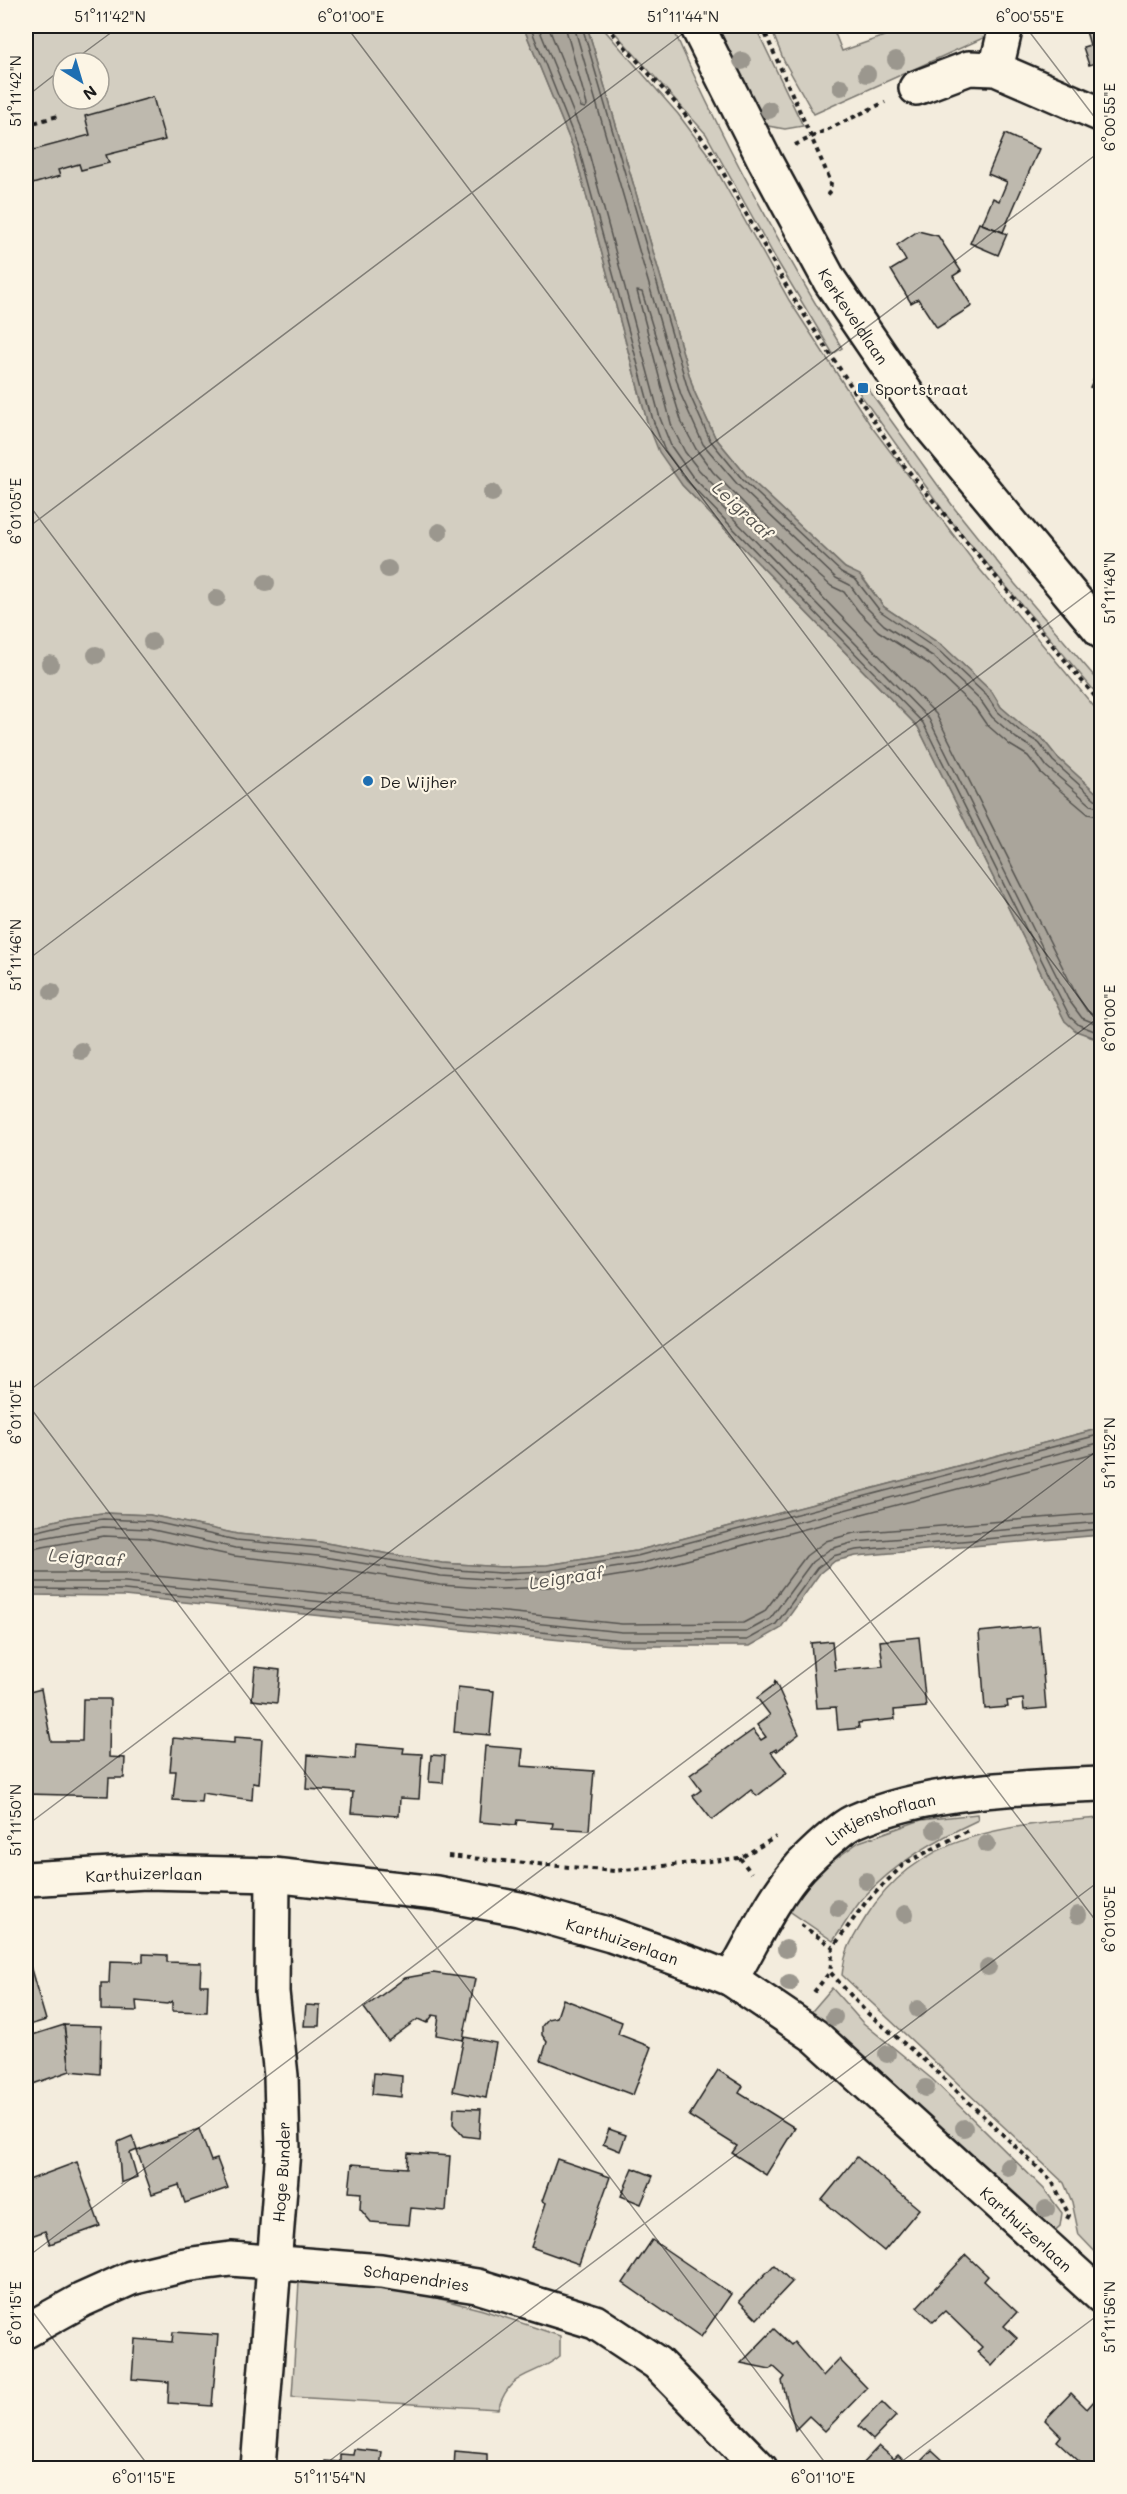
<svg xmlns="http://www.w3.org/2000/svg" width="1127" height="2494" font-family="Mali,sans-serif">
<rect width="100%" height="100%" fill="#f3ecdd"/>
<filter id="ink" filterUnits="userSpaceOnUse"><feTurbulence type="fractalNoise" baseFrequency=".0167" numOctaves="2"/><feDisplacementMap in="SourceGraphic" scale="12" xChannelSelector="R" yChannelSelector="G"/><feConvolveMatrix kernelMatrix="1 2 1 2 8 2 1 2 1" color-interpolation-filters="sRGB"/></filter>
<g filter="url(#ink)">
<g fill="#d3cec1" stroke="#78756e" stroke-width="1.5" fill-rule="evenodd">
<path d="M26,26H523L574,150L647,421L682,485L918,727L1065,1021L1090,1037L1101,1040V1428L636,1551L547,1565L502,1567L442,1563L320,1542L237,1534L150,1515L103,1513L70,1517L26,1528ZM63,63H99V99H63Z"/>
<path d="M587,26H601L678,114L707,153L789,300L871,426L977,566L1101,715V797L1057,757L1042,738L1024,727L1001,707L992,692L943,646L884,607L863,578L845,568L747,476L715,437L694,391Z"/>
<path d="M609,26H672C720,138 779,244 842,348L833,354L776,259L706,134Z"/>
<path d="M718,26H755L803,126L785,129L768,126L758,112Z"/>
<path d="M770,26H832L842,51L912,26H993L992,34L814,114L784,61Z"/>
<path d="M866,386L955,509L1015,584L1101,684V699L947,516L858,391Z"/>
<path d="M977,1814L978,1820C935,1840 895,1863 863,1898C852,1911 843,1927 833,1941L788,1910L823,1868L859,1842L921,1820Z"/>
<path d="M1101,1818H1102L1101,2258L1079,2235L1072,2202L1064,2183L842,1975C845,1948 852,1940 866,1917C919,1831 1010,1825 1101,1818Z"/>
<path d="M832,1988L862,2022L932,2079L1044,2189L1062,2213L1060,2226L1052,2233L885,2075L806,2018Z"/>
<path d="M299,2282L413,2292L483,2310L560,2336V2356C532,2379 512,2368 498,2409L292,2397Z"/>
</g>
<g fill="#aaa59b" stroke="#716e68" stroke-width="1.5">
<path d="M523,26H587L694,391L715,437L747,476L845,568L860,575L884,607L943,646L992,692L1001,707L1024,727L1042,738L1057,757L1101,797V1040L1076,1031L1065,1021L918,727L682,485L659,452L647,421L574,150Z"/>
<path d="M1101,1428V1535L856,1556L835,1561L820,1573L780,1629L750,1646H621L124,1596L26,1595V1528L70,1517L103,1513L150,1515L237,1534L320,1542L442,1563L502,1567L547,1565L636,1551Z"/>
</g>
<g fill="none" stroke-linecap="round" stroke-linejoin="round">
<g stroke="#55534f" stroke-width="1.5">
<path d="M530,26L579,149L653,420L664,449L687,481L923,723L1070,1017L1079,1025L1102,1034"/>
<path d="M538,26L587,146L660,418L671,446L692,476L929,719L1068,999L1082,1018L1102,1026"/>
<path d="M548,26L581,107L585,108L587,105L565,26"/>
<path d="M574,26L681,395L703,444L738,485L836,578L850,585L866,607L884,625L934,657L981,701L992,717L1016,738L1034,749L1047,767L1068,785L1091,805L1102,808"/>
<path d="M582,26L689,393L710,440L743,480L841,572L856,580L880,611L939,651L987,696L997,711L1021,732L1039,743L1053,761L1095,799L1102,801"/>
<path d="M1102,817L1088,814L1062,792L1041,773L1028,756L1010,745L986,724L975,708L929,664L878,631L859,612L844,592L831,586L791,551L713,472L696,449L682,423L642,292L637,291L672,427L685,452L699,470L936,714L1076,994L1087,1011L1102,1017"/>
<path d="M26,1534L71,1523L103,1519L150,1521L236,1540L319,1548L442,1569L501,1573L548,1571L637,1556L1102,1434"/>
<path d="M26,1541L103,1527L149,1529L235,1548L318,1556L441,1576L501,1580L548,1578L639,1564L1102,1442"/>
<path d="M26,1550L104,1536L148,1538L234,1556L317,1565L440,1585L501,1589L549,1587L641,1572L1102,1451"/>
<path d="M26,1573H126L622,1624L743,1623L764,1612L806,1556L826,1541L854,1533L1102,1513"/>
<path d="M26,1582H125L622,1632H746L770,1619L812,1562L830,1549L855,1542L1102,1522"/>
<path d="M26,1589L124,1590L621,1640H747L776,1624L817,1568L833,1556L856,1550L1102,1529"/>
</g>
</g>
<g fill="#beb9ae" stroke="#1c1c1c" stroke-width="1.5">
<path d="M1102,26V61L1089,65L1083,47L1090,45L1086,31L1079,32Z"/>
<path d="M153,97L165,140L106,155L109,163L81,170L79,164L58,170L60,176L26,186V152L90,135L85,116Z"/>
<path d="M1005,134L1039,149L1003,232L982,224L993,198L999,201L1007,182L988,174Z"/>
<path d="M979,223L1007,234L998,255L970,243Z"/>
<path d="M918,231L938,236L961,271L953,276L972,306L937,328L918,299L911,303L891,270L906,261L897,245Z"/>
<path d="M1102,362V391L1090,387Z"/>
<path d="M1039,1626L1046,1708L1024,1710L1023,1699L1007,1701L1008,1707L985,1709L979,1632Z"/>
<path d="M919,1637L926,1707L894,1710L895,1719L858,1723L859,1728L838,1730L836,1707L817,1708L811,1643L832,1641L835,1670L883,1666L880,1641Z"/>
<path d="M255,1667L280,1670L277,1703L252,1700Z"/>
<path d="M775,1681L799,1734L777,1751L776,1749L771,1752L787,1773L757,1796L751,1790L712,1820L693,1796L701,1790L690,1775L753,1730L761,1740L766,1737L757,1725L770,1715L757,1698L774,1685Z"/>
<path d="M458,1687L494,1691L490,1735L454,1732Z"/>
<path d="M41,1689L51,1741H82L83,1699H110L109,1757L125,1758L124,1778H109L108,1796L26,1794V1693Z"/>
<path d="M234,1737L262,1739L259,1784L253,1783L252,1800L202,1793L201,1802L173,1800L176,1771H170L173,1738L234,1743Z"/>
<path d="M356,1744L404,1748L403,1753L422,1754L419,1799L400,1798L399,1816L351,1813L353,1792L306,1789L308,1755L355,1759Z"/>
<path d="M485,1746L523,1749L521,1766L594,1771L589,1830L552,1828L553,1823L517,1820L516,1825L479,1822Z"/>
<path d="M431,1755L445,1756L443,1783L429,1782Z"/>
<path d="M143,1954L167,1955V1962L201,1963L200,1985H208L207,2012L172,2011V2001L167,2004L136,2001L137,2011L101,2010V1983H109L110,1961L143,1962Z"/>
<path d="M28,1959L46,2020L26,2026V1960Z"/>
<path d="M433,1973L475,1979L463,2040L436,2035L439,2016L433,2015L427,2023L418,2019L388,2041L364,2008L405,1978Z"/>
<path d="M563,1999L622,2022L618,2034L651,2047L633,2095L541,2060L547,2042L542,2035V2026L548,2019L557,2017Z"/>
<path d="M306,2005L320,2006L319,2026H304Z"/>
<path d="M64,2025L101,2026L100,2074L70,2071Z"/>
<path d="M64,2025L70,2071L33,2084L26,2061V2037Z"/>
<path d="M464,2037L496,2043L486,2098L453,2091Z"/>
<path d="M718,2070L743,2086L739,2093L795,2128L766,2175L732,2153L737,2146L689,2116Z"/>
<path d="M374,2073L402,2076L401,2097L372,2094Z"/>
<path d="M454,2108L481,2109L479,2138L463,2136L453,2124Z"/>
<path d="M199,2129L211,2161L217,2159L228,2188L185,2203L179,2185L152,2194L137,2151Z"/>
<path d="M609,2129L626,2135L620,2151L603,2144Z"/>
<path d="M132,2136L137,2150L130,2153L137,2177L121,2183L118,2142Z"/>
<path d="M408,2153L450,2156L446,2211L411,2208L409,2225L371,2222L360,2209L361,2193L349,2192L352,2164L407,2168Z"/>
<path d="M857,2157L919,2209L884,2251L822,2200Z"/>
<path d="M557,2159L610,2177L579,2264L531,2247L546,2203L542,2201Z"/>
<path d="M77,2162L100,2226L50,2244L45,2231L26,2238V2181Z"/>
<path d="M633,2168L653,2176L641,2204L621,2196Z"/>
<path d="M652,2240L731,2294L701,2337L623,2283Z"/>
<path d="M966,2255L988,2276L984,2281L1017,2312L1004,2326L1017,2338L992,2366L977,2352L982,2347L945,2311L933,2322L917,2307Z"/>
<path d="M774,2265L792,2282L757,2319L739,2301Z"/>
<path d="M774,2329L791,2345L794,2342L823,2376L839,2359L867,2388L825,2431L809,2416L795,2430L782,2381L785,2377L773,2366L770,2369L741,2363Z"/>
<path d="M173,2332L218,2335L212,2406L168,2403L169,2382L132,2379L135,2339L172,2342Z"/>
<path d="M1071,2393L1087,2409L1094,2401L1102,2408V2468H1078L1082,2464L1057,2441L1061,2436L1045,2420Z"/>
<path d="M882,2402L896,2416L873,2440L858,2426Z"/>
<path d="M879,2446L894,2459L898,2455L911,2468H858Z"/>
<path d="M354,2449L382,2452L380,2468H325V2461L340,2462V2454L353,2455Z"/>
<path d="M932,2450L946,2463L951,2468H914Z"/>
<path d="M455,2451L487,2454V2468H454Z"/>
<path d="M26,2461L48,2462L47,2468H26Z"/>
<path d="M166,2463L198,2466L200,2468H160Z"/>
</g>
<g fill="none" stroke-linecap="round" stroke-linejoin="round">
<defs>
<g id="minor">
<path id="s1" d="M697,26L765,161L830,281L922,416L1102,632"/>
<path d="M996,69L1006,26"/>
<path d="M916,88L969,68L996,69L1102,115"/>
<path id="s2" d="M26,1879L146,1872L273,1875L436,1893L519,1909L611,1935L701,1967L731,1979L815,2036L1102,2297"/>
<path id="s3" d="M731,1979C753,1942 772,1898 801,1866C812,1855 840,1828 853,1822C924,1790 1025,1787 1102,1784"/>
<path id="s4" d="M26,2331L82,2300L131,2278L185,2265L231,2259L381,2271L477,2286L595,2322L657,2363L760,2468"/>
<path id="s5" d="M258,2468L283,2150L281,2076L272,1992L273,1875"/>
</g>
</defs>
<use href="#minor" stroke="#1c1c1c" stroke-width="38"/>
<g stroke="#1c1c1c" stroke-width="4" stroke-dasharray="4.5 4.5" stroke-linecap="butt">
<path d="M606,26L680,108L710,149L792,296L901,462L1102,705"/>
<path d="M762,26L831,182L830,192L825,197"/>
<path d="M26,125L58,116"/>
<path d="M795,145L885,102"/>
<path d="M967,1831L904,1864L866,1902L833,1947L830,1972L865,2011L924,2060L1052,2181L1069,2215L1067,2219"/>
<path d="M448,1856L614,1871L740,1858L776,1837"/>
<path d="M740,1858L751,1873"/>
<path d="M801,1925L833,1947"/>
<path d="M814,1992L830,1972"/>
</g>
<use href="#minor" stroke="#fcf5e5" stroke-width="33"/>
</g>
<g fill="#9b978e">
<circle cx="896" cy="60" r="9"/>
<circle cx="742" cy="61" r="9"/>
<circle cx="867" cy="74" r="9"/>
<circle cx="841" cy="87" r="9"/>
<circle cx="769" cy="110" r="9"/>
<circle cx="492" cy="493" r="9"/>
<circle cx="439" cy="532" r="9"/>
<circle cx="388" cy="569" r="9"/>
<circle cx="266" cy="583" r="9"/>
<circle cx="217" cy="598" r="9"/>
<circle cx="152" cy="642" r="9"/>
<circle cx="96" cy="655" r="9"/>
<circle cx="50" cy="664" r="9"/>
<circle cx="52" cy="992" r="9"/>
<circle cx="81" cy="1051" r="9"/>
<circle cx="935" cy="1830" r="9"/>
<circle cx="987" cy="1844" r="9"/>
<circle cx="866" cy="1881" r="9"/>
<circle cx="838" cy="1908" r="9"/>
<circle cx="905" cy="1914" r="9"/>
<circle cx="1078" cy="1915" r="9"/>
<circle cx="786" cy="1949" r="9"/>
<circle cx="988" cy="1967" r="9"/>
<circle cx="789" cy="1983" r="9"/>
<circle cx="918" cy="2009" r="9"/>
<circle cx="834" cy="2017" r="9"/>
<circle cx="887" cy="2054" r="9"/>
<circle cx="926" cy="2088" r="9"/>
<circle cx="964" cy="2128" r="9"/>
<circle cx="1008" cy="2167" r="9"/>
<circle cx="1046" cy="2209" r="9"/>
</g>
</g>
<path fill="none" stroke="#1c1c1c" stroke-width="1.5" stroke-opacity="0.45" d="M346,26L1102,1028M1025,26L1102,127M70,63L120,26M26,97L63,68M26,501L1102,1929M26,529L693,26M26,961L1102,150M26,1393L1102,583M26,1402L829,2468M26,1826L1102,1015M26,2258L1102,1447M26,2303L150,2468M320,2468L1102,1879M893,2468L1102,2312"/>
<g fill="#1f6fb2" stroke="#fcf5e5" stroke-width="2">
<rect x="857" y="382" width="12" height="12" rx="3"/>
<circle cx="368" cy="781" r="6"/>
</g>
<g text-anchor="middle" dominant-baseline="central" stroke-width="4.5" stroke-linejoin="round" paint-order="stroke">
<g font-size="16" fill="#1c1c1c" stroke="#fcf5e5">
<text stroke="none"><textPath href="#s1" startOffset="330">Kerkeveldlaan</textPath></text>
<text stroke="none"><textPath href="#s3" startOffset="228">Lintjenshoflaan</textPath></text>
<text stroke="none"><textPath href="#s2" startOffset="118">Karthuizerlaan</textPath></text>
<text stroke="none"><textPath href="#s2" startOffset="604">Karthuizerlaan</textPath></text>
<text stroke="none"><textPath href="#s5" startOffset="297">Hoge Bunder</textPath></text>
<text stroke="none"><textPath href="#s2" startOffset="1107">Karthuizerlaan</textPath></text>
<text stroke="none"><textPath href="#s4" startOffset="406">Schapendries</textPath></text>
</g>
<g font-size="16" fill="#1c1c1c" stroke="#fcf5e5" text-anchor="start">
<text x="875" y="388">Sportstraat</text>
<text x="380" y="781">De Wijher</text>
</g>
<g font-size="18" font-style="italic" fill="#55534f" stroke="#fcf5e5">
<text transform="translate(743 510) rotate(43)">Leigraaf</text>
<text transform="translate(86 1557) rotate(4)">Leigraaf</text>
<text transform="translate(566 1577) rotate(-9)">Leigraaf</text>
</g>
</g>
<rect width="1127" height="2494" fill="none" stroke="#fcf5e5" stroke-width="66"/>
<g transform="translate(81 81) rotate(143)"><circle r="28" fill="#fcf5e5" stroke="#a29e95" stroke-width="1.5"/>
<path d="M0-4.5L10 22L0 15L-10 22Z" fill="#1f6fb2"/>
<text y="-9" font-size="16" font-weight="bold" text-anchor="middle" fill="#1c1c1c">N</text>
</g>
<rect x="33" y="33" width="1061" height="2428" fill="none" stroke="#1c1c1c" stroke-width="2"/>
<g font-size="15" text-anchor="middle" fill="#1c1c1c">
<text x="110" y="22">51°11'42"N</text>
<text x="351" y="22">6°01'00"E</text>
<text x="683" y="22">51°11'44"N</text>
<text x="1030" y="22">6°00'55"E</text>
<text transform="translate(16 91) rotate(-90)" y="5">51°11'42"N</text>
<text transform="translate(1110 117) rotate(-90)" y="5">6°00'55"E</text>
<text transform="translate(16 511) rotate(-90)" y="5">6°01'05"E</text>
<text transform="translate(1110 588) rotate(-90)" y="5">51°11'48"N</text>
<text transform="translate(16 955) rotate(-90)" y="5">51°11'46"N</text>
<text transform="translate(1110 1018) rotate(-90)" y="5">6°01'00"E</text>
<text transform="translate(16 1412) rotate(-90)" y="5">6°01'10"E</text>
<text transform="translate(1110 1453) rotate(-90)" y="5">51°11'52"N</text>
<text transform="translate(16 1820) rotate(-90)" y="5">51°11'50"N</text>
<text transform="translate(1110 1919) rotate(-90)" y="5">6°01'05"E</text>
<text transform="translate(16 2313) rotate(-90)" y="5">6°01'15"E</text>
<text transform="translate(1110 2317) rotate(-90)" y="5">51°11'56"N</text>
<text x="144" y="2483">6°01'15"E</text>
<text x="330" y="2483">51°11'54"N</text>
<text x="823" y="2483">6°01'10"E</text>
</g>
</svg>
